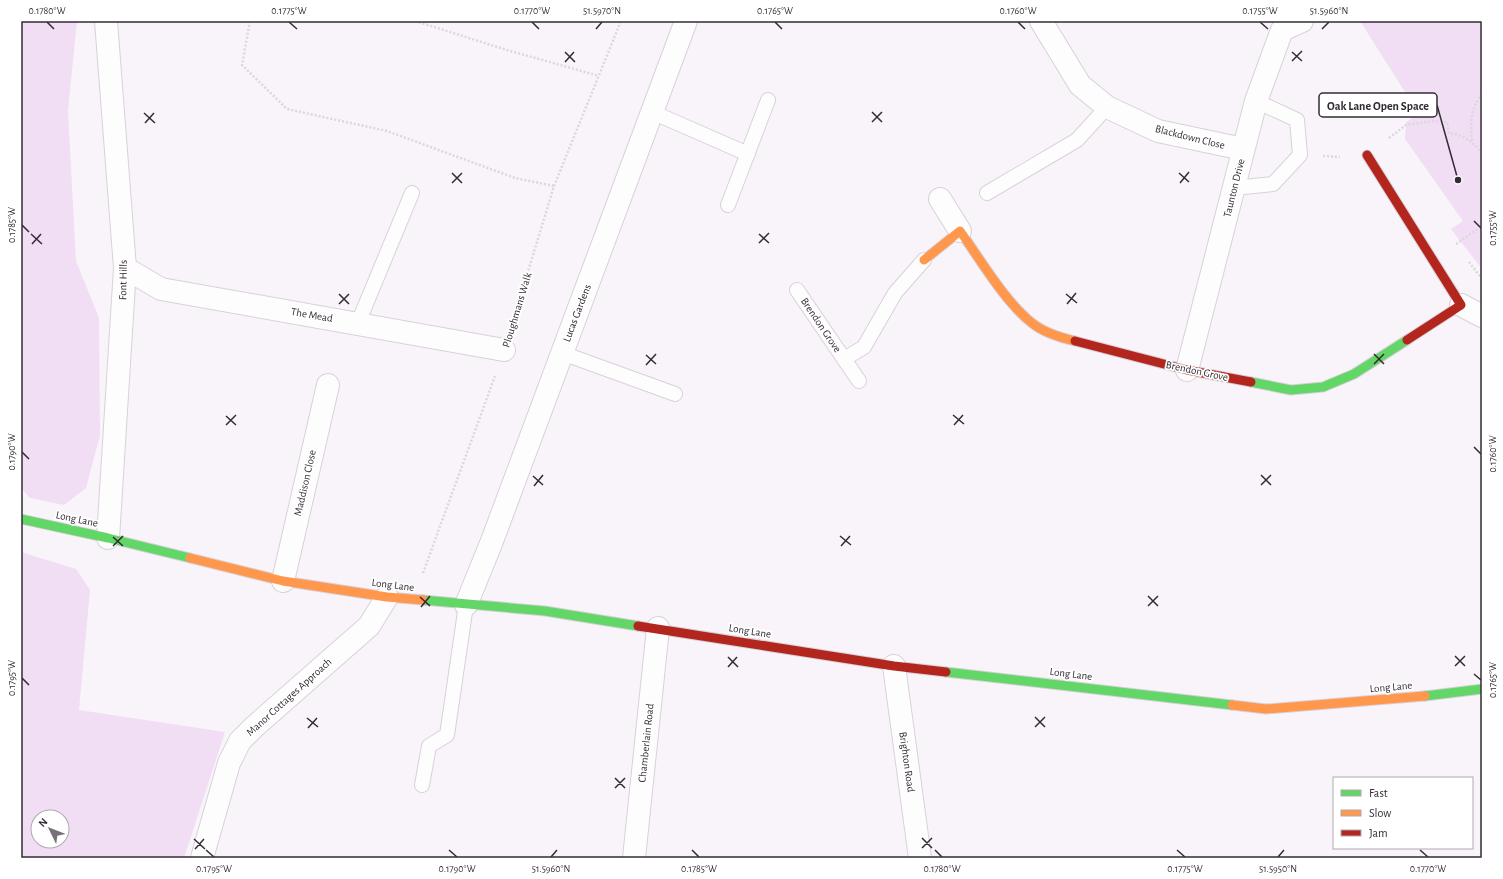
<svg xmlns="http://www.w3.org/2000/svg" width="1503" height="879" font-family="'Alegreya Sans',sans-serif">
<rect width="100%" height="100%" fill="#f9f4fa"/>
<g fill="#f1ddf4" fill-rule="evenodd">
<path d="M21,21H77L68,111L76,261L99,318L100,435L86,488L64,505L30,498L21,488Z"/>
<path d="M1360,21H1482V269L1451,229L1463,221L1405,139L1406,122L1419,114Z"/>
<path d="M21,552L76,569L90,590L79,710L225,732L184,858H21ZM38,817H62V841H38Z"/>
</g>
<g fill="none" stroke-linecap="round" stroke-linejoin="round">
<defs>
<g id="lane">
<path d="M652,112L748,154"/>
<path d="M1234,188L1273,184L1300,155L1297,120L1256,101"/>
<path d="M987,193L1077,140L1107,107"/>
<path d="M728,205L768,100"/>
<path d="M797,290L844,359L864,347L895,293L924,260"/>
<path d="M358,323L412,193"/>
<path d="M562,353L675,394"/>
<path d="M844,359L859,381"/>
<path d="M422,785L429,746L447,735L466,605"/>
</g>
<g id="street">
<path d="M106,21L125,268L108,538"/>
<path d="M1041,21L1080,85L1107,107L1158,131L1243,149"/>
<path d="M940,199L960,231"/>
<path d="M125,268L161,289L504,350"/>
<path d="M1461,305L1482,316"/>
<path d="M1187,370L1256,101L1282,30L1302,21"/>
<path d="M283,581L328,385"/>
<path d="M466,605L492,541L686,21"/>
<path d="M894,666L920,858"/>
<path d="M202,858L229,763L240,741L254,727L369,626L387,597"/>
<path d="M634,858L658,628"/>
</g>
<g id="fast">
<path d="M1251,382L1291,390L1323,387L1354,374L1407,340"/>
<path d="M21,519L108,538L190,558"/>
<path d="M423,600L545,611L638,626"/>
<path d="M946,672L1232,705"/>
<path d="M1425,696L1482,689"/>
</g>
<g id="slow">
<path d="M924,260L960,231C980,259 1005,302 1032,323C1043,332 1062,338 1075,341"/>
<path d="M190,558L283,581L387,597L423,600"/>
<path d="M1232,705L1266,709L1425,696"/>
</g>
<g id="jam">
<path d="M1367,155L1461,305L1407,340"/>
<path d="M1075,341L1187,370L1251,382"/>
<path d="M638,626L894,666L946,672"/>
</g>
</defs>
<use href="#lane" stroke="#d8d1d9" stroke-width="16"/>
<use href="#street" stroke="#d8d1d9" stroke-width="24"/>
<use href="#fast" stroke="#d8d1d9" stroke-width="11"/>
<use href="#slow" stroke="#d8d1d9" stroke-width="11"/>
<use href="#jam" stroke="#d8d1d9" stroke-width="11"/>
<g stroke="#dad8db" stroke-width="2.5" stroke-dasharray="2 2" stroke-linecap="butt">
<path d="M250,21L242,65L287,109L387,131L515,178L554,186"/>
<path d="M415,21L507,50L599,76"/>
<path d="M1389,138L1406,125L1433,121L1447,122L1449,133C1465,136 1471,140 1482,153"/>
<path d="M1472,141C1470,122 1470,110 1482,94"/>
<path d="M1323,156L1340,157"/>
<path d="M1456,244L1482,226"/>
<path d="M1469,262L1482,279"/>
<path d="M512,324L554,186L621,21"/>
<path d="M423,573L495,376"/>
</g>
<use href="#lane" stroke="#fefdfe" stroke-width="14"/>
<use href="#street" stroke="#fefdfe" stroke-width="22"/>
<use href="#fast" stroke="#63d668" stroke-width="9"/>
<use href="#slow" stroke="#ff974d" stroke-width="9"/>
<use href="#jam" stroke="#b3261e" stroke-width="9"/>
</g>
<path fill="none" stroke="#332b34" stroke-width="1.5" d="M47,22L54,29M289,22L297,29M532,22L539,29M775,22L782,29M1018,22L1025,29M1260,22L1268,29M596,29L602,22M1322,29L1329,22M565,52L575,62M1292,52L1302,61M1292,61L1302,51M565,62L574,52M872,112L882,122M144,113L155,123M872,122L882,112M145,123L154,113M452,173L462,183M1179,173L1189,182M452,183L462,173M1180,183L1189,172M1474,221L1481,228M22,225L29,232M31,234L42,244M759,234L769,243M759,243L769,233M32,244L41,234M339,294L349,304M1066,294L1077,303M339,304L349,294M1067,304L1076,293M1374,354L1384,364M646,355L656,364M1374,364L1384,354M646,365L656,354M953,415L964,424M226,416L236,425M226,425L236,415M954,425L963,415M1474,447L1481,454M22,452L29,459M1261,475L1271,485M533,476L543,485M1261,485L1271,475M534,486L543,475M840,536L851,545M113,537L123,546M113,546L123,536M841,546L850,536M1148,596L1158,606M420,597L430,606M1148,606L1158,596M421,607L430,596M1455,656L1465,666M728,657L738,667M1455,666L1465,656M728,667L737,657M1474,674L1481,680M22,678L29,685M1035,717L1045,727M307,718L318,727M1035,727L1045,717M308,728L317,718M615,778L625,788M615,788L625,778M922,838L932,848M194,839L205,849M922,848L932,838M195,849L204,839M206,850L214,857M449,850L457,857M692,850L699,857M935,850L942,857M1177,850L1185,857M1420,850L1428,857M551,857L557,850M1278,857L1284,850"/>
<g text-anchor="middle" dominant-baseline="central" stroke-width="3.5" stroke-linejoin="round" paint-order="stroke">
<g font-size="11" fill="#332b34" stroke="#fff">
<text transform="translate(1190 137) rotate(14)">Blackdown Close</text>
<text transform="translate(1234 188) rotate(-76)">Taunton Drive</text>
<text transform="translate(123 280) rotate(-89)">Font Hills</text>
<text transform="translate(517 310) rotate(-73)">Ploughmans Walk</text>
<text transform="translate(577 313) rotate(-69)">Lucas Gardens</text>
<text transform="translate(312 315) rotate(10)">The Mead</text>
<text transform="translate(821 325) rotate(56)">Brendon Grove</text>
<text transform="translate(1197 371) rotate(12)">Brendon Grove</text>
<text transform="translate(305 483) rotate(-77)">Maddison Close</text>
<text transform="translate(77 519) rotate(12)">Long Lane</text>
<text transform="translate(393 585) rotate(7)">Long Lane</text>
<text transform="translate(750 631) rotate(9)">Long Lane</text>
<text transform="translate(1071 674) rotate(7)">Long Lane</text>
<text transform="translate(1391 687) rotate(-5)">Long Lane</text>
<text transform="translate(289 697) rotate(-42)">Manor Cottages Approach</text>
<text transform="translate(646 743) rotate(-84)">Chamberlain Road</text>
<text transform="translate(907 762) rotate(82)">Brighton Road</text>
</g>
</g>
<path fill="none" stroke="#332b34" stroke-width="1.5" d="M1458 180L1437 105"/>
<circle fill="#332b34" stroke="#fff" stroke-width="1.5" cx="1458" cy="180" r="4"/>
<rect fill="#fff" stroke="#332b34" stroke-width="1.5" x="1319" y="93" width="118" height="24" rx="4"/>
<g font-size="12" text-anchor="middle" font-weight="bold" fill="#332b34">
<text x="1378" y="110">Oak Lane Open Space</text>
</g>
<rect width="1503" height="879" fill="none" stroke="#ffffff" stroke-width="44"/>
<rect x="1333" y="777" width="140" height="72" fill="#ffffff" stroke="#adaaae"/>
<rect x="1341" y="790" width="20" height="6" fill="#63d668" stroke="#adaaae"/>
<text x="1369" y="797" font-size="12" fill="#332b34">Fast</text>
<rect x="1341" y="810" width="20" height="6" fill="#ff974d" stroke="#adaaae"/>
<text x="1369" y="817" font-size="12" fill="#332b34">Slow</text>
<rect x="1341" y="830" width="20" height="6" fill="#b3261e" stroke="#adaaae"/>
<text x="1369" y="837" font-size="12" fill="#332b34">Jam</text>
<g transform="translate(50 829) rotate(313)"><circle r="19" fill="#ffffff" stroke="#adaaae"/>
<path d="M0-3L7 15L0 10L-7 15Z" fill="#787179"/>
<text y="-6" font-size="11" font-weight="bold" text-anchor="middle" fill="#332b34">N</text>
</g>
<rect x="22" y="22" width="1459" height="835" fill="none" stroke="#332b34" stroke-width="1.5"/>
<g font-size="10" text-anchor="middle" fill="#332b34">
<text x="47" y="14">0.1780°W</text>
<text x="289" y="14">0.1775°W</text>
<text x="532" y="14">0.1770°W</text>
<text x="602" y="14">51.5970°N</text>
<text x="775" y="14">0.1765°W</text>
<text x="1018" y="14">0.1760°W</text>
<text x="1260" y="14">0.1755°W</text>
<text x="1329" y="14">51.5960°N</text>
<text transform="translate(11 225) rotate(-90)" y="4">0.1785°W</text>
<text transform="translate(1492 228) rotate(-90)" y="4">0.1755°W</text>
<text transform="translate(11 452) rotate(-90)" y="4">0.1790°W</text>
<text transform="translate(1492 454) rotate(-90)" y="4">0.1760°W</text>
<text transform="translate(11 678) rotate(-90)" y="4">0.1795°W</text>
<text transform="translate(1492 680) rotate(-90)" y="4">0.1765°W</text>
<text x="214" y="872">0.1795°W</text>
<text x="457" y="872">0.1790°W</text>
<text x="551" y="872">51.5960°N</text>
<text x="699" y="872">0.1785°W</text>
<text x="942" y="872">0.1780°W</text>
<text x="1185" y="872">0.1775°W</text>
<text x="1278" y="872">51.5950°N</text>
<text x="1428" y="872">0.1770°W</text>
</g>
</svg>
